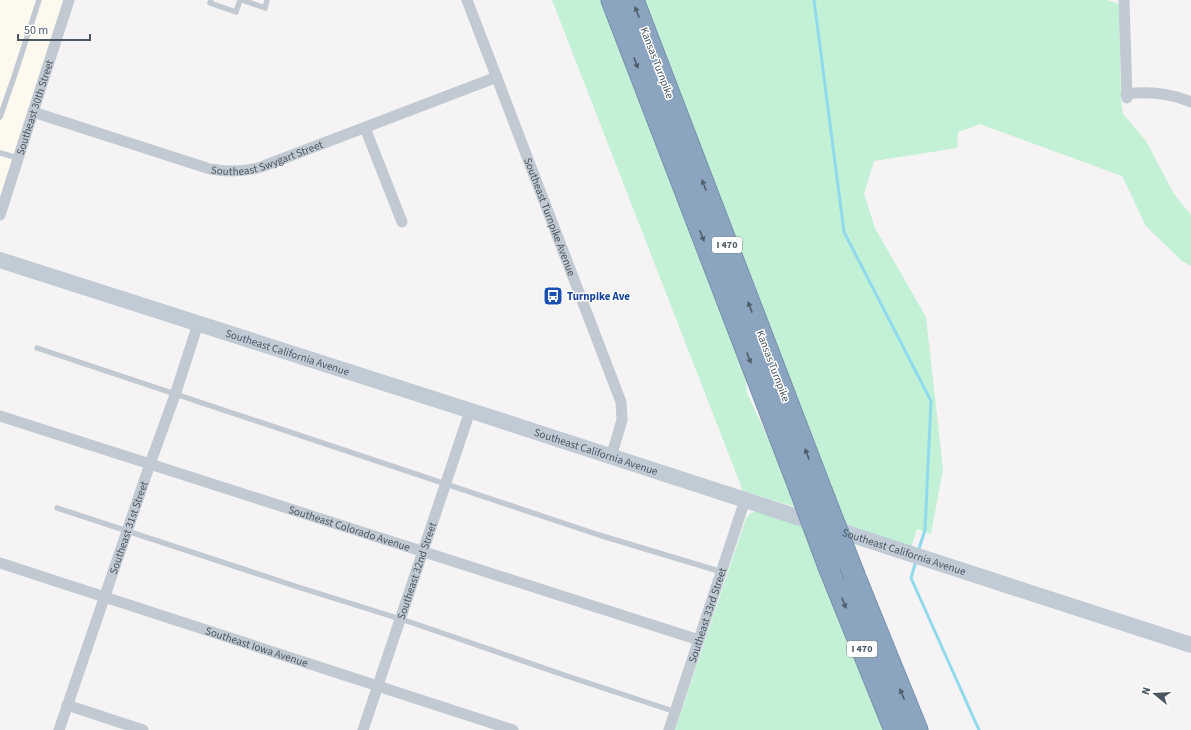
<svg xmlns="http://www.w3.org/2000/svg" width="1191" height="730" font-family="'Source Sans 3',sans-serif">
<rect width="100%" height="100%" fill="#f5f3f3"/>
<path fill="#fdf9ef" d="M0,0H64L0,197Z"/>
<g fill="#c3f1d5">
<path d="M552,0H602L745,376L747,393L789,483L799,508L743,491Z"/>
<path d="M644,0H1107L1119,4L1121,100L1123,114L1146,141L1174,194L1191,215V266L1182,261L1146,226L1122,176L980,124L958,132L957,148L874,161L864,194L875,228L926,317L943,469L931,534L917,529L911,548L844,527L792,385Z"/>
<path d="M757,511L806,527L866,688L872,699L886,730H675L746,518L751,513Z"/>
</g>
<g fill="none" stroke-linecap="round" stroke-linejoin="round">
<g stroke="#90daee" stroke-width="3">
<path d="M814,0L844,232L931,401L925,530L918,552"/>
<path d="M916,561L911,578L979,730"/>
</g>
<defs>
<g id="highway">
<path d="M612,0L800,489"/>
<path d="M633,0L821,490"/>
<path d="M829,567L895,730"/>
<path d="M854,575L917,730"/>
</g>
</defs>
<use href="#highway" stroke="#7690ad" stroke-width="23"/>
<g stroke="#c1cad2" stroke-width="5.5">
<path d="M211,0L210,3L236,12L240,0"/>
<path d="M242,0L265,8L267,0"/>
<path d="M0,117L15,74L39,0"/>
<path d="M0,153L18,158"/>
<path d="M37,348L599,535L722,572"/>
<path d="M57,508L298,587L410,622L564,675L676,712"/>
</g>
<g stroke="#c1cad2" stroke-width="11">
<path id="s1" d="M467,0L621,402L622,420L611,457"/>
<path d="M1124,0L1127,98"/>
<path d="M1126,94C1149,91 1170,93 1191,102"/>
<path id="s2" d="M33,112L210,169C228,172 244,172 261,167L497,77"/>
<path d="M365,128L402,222"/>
<path id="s3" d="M0,215L69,0"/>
<path id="s4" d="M0,416L699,640"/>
<path id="s5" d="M0,563L513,730"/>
<path d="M67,705L143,730"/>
<path id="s6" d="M59,730L150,464L175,395L198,324"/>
<path id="s7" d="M363,730L470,411"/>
<path id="s8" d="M669,730L745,500"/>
</g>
<path stroke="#c1cbd6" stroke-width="16" id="s9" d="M0,260L490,417L1191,645"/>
<use href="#highway" stroke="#8ba5c1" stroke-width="21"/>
<defs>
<g id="highway-bridge">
<path d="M800,489L829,567"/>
<path d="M821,490L854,575"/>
</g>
</defs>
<use href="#highway-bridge" stroke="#7690ad" stroke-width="23" stroke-linecap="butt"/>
<use href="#highway-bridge" stroke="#8ba5c1" stroke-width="21"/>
</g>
<defs><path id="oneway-solid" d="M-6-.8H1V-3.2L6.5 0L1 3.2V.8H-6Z"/></defs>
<g fill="#505e6b">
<use href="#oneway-solid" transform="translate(637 12) rotate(-111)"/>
<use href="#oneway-solid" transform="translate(636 63) rotate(69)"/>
<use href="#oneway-solid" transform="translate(704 185) rotate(-111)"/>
<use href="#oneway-solid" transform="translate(702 236) rotate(69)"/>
<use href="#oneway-solid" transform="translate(750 307) rotate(-111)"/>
<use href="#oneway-solid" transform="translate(749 358) rotate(69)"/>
<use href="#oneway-solid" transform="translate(807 454) rotate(-111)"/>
<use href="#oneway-solid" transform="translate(844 603) rotate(68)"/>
<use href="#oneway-solid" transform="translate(902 694) rotate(-113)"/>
</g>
<defs>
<symbol id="bus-square" viewBox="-11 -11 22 22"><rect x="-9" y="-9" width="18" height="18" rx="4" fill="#1a4fb4" stroke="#fff"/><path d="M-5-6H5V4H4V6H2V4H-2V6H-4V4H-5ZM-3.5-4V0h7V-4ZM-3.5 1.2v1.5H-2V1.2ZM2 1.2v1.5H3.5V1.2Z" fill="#fff"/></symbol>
</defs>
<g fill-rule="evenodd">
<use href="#bus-square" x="542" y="285" width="22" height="22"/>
</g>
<g text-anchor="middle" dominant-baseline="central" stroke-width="3" stroke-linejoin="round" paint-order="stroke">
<g fill="#fff" stroke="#808990" stroke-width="1">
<rect x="712" y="237" width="30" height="16" rx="3"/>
<rect x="847" y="641" width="30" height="16" rx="3"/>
</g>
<g font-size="10" font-weight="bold" fill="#4a5661">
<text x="727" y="245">I 470</text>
<text x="862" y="649">I 470</text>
</g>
<g font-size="11" fill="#4a5661" stroke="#fff">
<text transform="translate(657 63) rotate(69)">Kansas Turnpike</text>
<text stroke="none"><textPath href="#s3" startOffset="113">Southeast 30th Street</textPath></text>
<text stroke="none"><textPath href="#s2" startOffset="245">Southeast Swygart Street</textPath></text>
<text stroke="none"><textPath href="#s1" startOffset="232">Southeast Turnpike Avenue</textPath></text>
<text stroke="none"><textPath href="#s9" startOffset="302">Southeast California Avenue</textPath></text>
<text transform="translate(773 366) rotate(69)">Kansas Turnpike</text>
<text stroke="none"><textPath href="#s9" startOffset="626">Southeast California Avenue</textPath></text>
<text stroke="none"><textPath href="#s6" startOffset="214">Southeast 31st Street</textPath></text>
<text stroke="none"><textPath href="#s4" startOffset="367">Southeast Colorado Avenue</textPath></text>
<text stroke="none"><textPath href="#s9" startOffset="950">Southeast California Avenue</textPath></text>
<text stroke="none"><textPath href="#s7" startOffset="168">Southeast 32nd Street</textPath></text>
<text stroke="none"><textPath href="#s8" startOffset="121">Southeast 33rd Street</textPath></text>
<text stroke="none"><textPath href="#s5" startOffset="270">Southeast Iowa Avenue</textPath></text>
</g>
<g font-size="11" font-weight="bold" fill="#164399" stroke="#fff" text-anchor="start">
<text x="567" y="296">Turnpike Ave</text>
</g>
</g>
<g transform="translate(1155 694) rotate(288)" stroke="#ffffff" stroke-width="3" paint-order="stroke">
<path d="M0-3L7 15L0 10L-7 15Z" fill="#4a5661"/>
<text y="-6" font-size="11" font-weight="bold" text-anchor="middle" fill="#4a5661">N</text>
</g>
<path d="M18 34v6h72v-6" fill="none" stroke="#4a5661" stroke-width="2"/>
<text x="24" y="34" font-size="12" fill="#4a5661" stroke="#ffffff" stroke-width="3" paint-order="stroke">50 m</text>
</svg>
